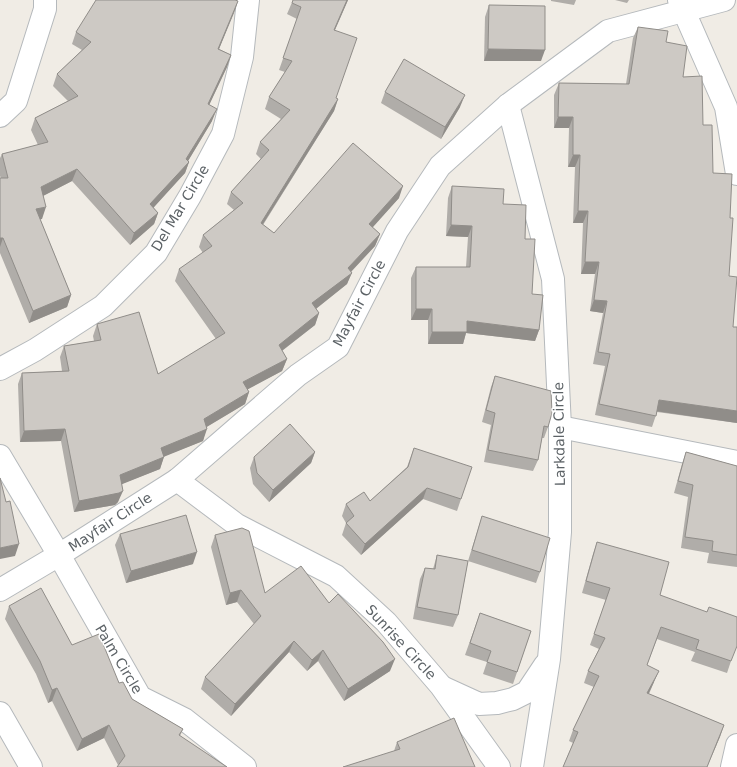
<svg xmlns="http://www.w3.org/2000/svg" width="737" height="767" font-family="'DejaVu Sans',sans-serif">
<rect width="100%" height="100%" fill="#f0ece5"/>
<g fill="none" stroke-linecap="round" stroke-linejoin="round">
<defs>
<g id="minor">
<path d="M679,0L726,107L737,174"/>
<path d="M508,105L553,279L560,427V532L549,659L532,767"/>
<path d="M0,116L16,101L45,9V0"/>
<path d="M0,369L35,350L103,306L156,253L190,196L223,134L242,57L248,0"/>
<path d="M560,427L737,462"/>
<path d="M0,456L59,555L140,697L184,719L245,767"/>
<path d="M177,480L237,525L336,576L386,622L441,686L499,767"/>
<path d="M0,590L59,555L177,480L298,375L338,347L397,231L440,166L508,105L608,31L724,0"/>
<path d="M444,688L479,704L497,703L513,699L527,692L545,665"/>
<path d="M0,713L31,767"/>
<path d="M732,767L737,745"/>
</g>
</defs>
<use href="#minor" stroke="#b5b9bc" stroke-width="24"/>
<use href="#minor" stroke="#fff" stroke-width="22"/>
</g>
<g fill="#b0ada9">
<path d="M293,0H348L335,30L336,98L338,99L334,111L263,225L274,233L399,198L372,227L380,234L375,246L351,272L347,284L316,309L319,313L315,325L282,351L287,359L282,371L247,389L249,392L245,404L206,427L203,441L164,456L160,469L121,484L118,502L115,505L74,512L61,441L20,442L18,384L22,373L62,371L60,357L64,346L94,341L93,336L97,324L158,374L216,339L175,281L179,269L203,253L199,247L203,235L234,210L227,204L231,192L261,159L256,154L260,142L281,119L265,109L269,97L285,72L279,70L297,19L287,14Z"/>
<path d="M551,0H576L574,5L551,1Z"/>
<path d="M615,0H629L627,3Z"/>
<path d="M238,1L219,49L231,55L227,67L209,105L212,121L188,161L189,162L185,173L153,207L158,213L154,224L130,245L72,181L43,196L42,219H40L71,295L67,307L29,323L0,253V178H1L0,176V158L2,154L38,145L31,130L35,118L68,101L53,86L57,74L82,50L72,44L76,32Z"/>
<path d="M489,5L541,61H484L485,17Z"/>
<path d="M638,27L666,42L683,77L703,125L713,173L730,218L729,276L733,327H737V423L657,412L652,427L595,415L605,366L593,364L603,313L590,311L595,274H581L583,223H573L575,167H568L569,128H554V95L559,83L626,84L633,38Z"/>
<path d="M385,92L460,107L441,139L381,103Z"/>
<path d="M452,186L503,204L525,239L532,294L539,330L535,341L466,333L463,344H428V320H411V278L416,267H466L468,237L446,236L448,198Z"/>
<path d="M495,376L548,427L544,438H542L538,460L533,471L484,462L491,425L482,422L491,387Z"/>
<path d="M414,448L461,499L457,511L423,499L361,555L342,535L346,523L342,516L346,504L370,501L407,467Z"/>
<path d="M315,452L311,463L269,502L253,484L250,468L254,457Z"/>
<path d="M686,452L737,466V567L707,563L709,553L681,548L688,497L674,493L682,464Z"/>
<path d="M482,516L540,572L536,583L468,561L458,615L453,627L413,619L420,579L425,568L433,569L437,555L468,561Z"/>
<path d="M120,534L193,564L126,583L115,545Z"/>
<path d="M215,535L265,593L329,603L390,671L344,701L318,661L307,671L289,652L231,716L201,689L205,677L254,624L237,602L226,605L211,547Z"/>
<path d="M597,542L660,595L731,661L727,673L691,661L695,652L657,639L647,665L654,682L649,694L724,725L707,767H563L573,743L569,741L573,730L594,687L584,683L588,671L599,649L590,645L606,600L582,593L593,554Z"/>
<path d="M9,606L72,645L119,683L132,699L183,729L180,736L118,765L104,738L77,751L52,701L48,703L36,674L5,619Z"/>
<path d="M480,613L531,631L513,684L483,674L487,662L465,655Z"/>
<path d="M397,742L475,767L394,751Z"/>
</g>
<g fill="#908d89">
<path d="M347,0H348L330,41L334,30Z"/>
<path d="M238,1L234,13L214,61L218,49Z"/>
<path d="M488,49L545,50L541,61H484Z"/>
<path d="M231,55L227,67L204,116L208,104Z"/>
<path d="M465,95L460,107L441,139L445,127Z"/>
<path d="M338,99L334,111L256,235L261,223Z"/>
<path d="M217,109L212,121L185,166L189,162L185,173L146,216L150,204L186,159Z"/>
<path d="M558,117H573L569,128H554Z"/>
<path d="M573,155H580L575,167H568Z"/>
<path d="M77,169L72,181L37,199L41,187Z"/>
<path d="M403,186L399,198L365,236L369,224Z"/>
<path d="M46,207L42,219L32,221L36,209Z"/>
<path d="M578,211H588L583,223H573Z"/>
<path d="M158,213L154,224L130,245L134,233Z"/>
<path d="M451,225L472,226L468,237L446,236Z"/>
<path d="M380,234L375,246L345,278L352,273L347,284L308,315L312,303L348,268Z"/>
<path d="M0,238H3L0,247Z"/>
<path d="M585,262H599L595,274H581Z"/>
<path d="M71,295L67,307L29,323L33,311Z"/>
<path d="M594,300L607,301L603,313L590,311Z"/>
<path d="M416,309H432L428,320H411Z"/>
<path d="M319,313L315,325L275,356L279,345Z"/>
<path d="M467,321L539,330L535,341L466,333L463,344H428L432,332Z"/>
<path d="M287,359L282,371L239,394L243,382Z"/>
<path d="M249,392L245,404L200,431L204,419Z"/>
<path d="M659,400L737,411V423L655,411Z"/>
<path d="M65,429L61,441L20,442L24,431Z"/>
<path d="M207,429L203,441L156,460L161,448Z"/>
<path d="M315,452L311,463L269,502L273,490Z"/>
<path d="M164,457L160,469L115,487L120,475Z"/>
<path d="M427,488L423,499L361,555L365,544Z"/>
<path d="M123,491L118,502L115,505L74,512L79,501Z"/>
<path d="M19,544L15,556L0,559V548Z"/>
<path d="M197,552L193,564L126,583L131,571Z"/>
<path d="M241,590L237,602L226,605L230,593Z"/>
<path d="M294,641L289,652L231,716L235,704Z"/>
<path d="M323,650L318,661L307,671L312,660Z"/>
<path d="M395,659L390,671L344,701L348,689Z"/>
<path d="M659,671L654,682L643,705L647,693Z"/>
<path d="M57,688L52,701L48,703L52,690Z"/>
<path d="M109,725L104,738L77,751L82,739Z"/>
<path d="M724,725L720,737L707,767Z"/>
</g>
<g fill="#cdc9c4" stroke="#908d89">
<path d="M96,0H235L238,1L218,49L231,55L208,104L217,109L186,159L189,162L150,204L158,213L134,233L77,169L41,187L46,207L36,209L71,295L33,311L3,238H0V178H8L2,154L48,142L35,118L78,96L57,74L91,42L76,32Z"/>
<path d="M293,0H347L334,30L357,38L336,98L338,99L261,223L274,233L353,143L403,186L369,224L380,234L348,268L352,273L312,303L319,313L279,345L287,359L243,382L249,392L204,419L207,429L161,448L164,457L120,475L123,491L119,493L79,501L65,429L24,431L22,373L69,371L64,346L101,340L97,324L139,312L158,374L225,333L179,269L212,246L203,235L243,203L231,192L269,150L260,142L290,110L269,97L292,61L283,58L301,7L292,3Z"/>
<path d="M489,5L545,6V50L488,49Z"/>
<path d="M638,27L668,31L666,42L687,46L683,77L702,76L703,125H712L713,173L732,174L730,218H733L729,276L737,277L733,327H737V411L659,400L656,416L599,404L610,354L598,352L607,301L594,300L599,262H585L588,211H578L580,155H573V117H558L559,83L629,84Z"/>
<path d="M404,59L465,95L445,127L385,92Z"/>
<path d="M452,186L504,189L503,204L526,205L525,239H535L532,294L543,295L539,330L467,321V332H432V309H416V267H470L472,226L451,225Z"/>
<path d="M495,376L551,391L552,413L548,427L544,426L538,460L488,450L495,413L486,410Z"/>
<path d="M290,424L315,452L273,490L257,473L254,457Z"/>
<path d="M414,448L472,467L461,499L427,488L365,544L346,523L354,516L346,504L364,492L370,501L408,467Z"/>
<path d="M686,452L737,466V555L712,551L713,541L685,537L693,485L678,481Z"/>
<path d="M0,478L6,502L10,501L19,544L0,548Z"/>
<path d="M186,515L197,552L131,571L120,534Z"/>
<path d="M482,516L550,538L540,572L472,550Z"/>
<path d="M242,528L249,531L265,593L301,566L329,603L338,594L383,642L395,659L348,689L323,650L312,660L294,641L235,704L205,677L261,616L241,590L230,593L215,535Z"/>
<path d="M597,542L669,562L660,595L707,612L709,607L737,617V646L731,661L696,649L699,640L661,627L647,665L659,671L647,693L724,725L707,767H563L578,732L573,730L599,676L588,671L605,638L594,634L610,588L586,581Z"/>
<path d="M437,555L468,561L458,615L417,607L425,568L435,569Z"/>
<path d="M41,588L72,645L99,634L119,683L123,682L132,699L183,729L179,735L227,767H117L125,756L109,725L82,739L57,688L52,690L40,661L9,606Z"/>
<path d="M480,613L531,631L517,672L487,662L491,651L470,643Z"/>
<path d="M454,718L475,767H343L400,749L397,742Z"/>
</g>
<g text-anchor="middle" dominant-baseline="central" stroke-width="3" stroke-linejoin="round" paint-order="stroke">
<g font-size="14" fill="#5c6266" stroke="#fff">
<text transform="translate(180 208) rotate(-59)">Del Mar Circle</text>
<text transform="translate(359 303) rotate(-62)">Mayfair Circle</text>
<text transform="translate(559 434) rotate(-91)">Larkdale Circle</text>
<text transform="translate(110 522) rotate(-33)">Mayfair Circle</text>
<text transform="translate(401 642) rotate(47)">Sunrise Circle</text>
<text transform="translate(119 659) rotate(59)">Palm Circle</text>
</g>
</g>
</svg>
